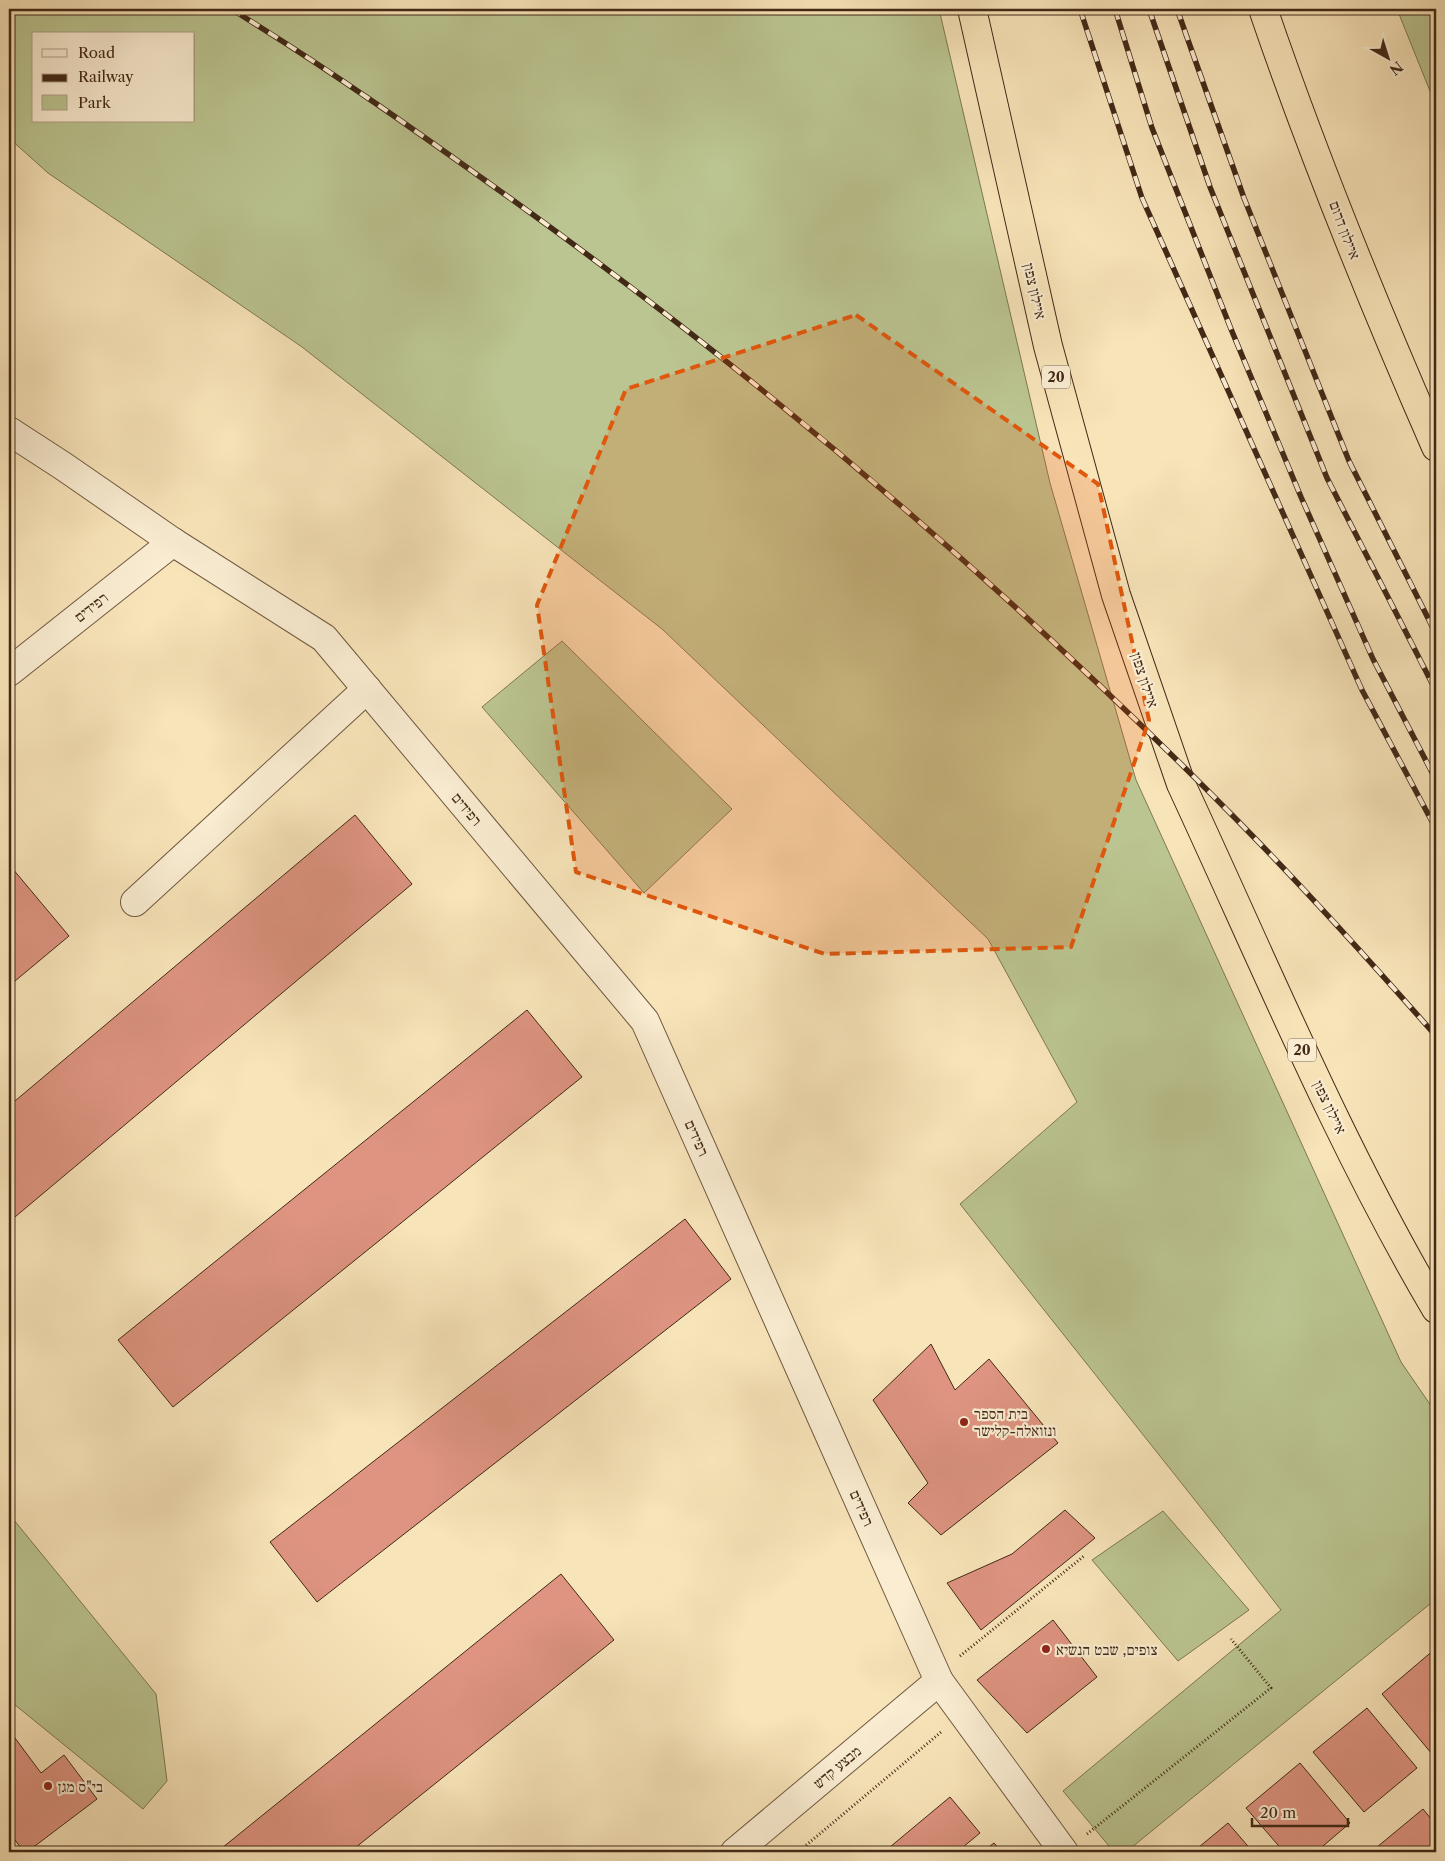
<svg xmlns="http://www.w3.org/2000/svg" width="1445" height="1861" font-family="'Libre Caslon Text','Frank Ruhl Libre',serif">
<rect width="100%" height="100%" fill="#f8e4b9"/>
<filter id="stains"><feTurbulence type="fractalNoise" baseFrequency=".004" numOctaves="4"/><feColorMatrix values="0 0 0 0 .2 0 0 0 0 .09 0 0 0 0 .02 0 0 0 .5 -.17"/></filter>
<radialGradient id="worn" r=".72"><stop offset=".6" stop-color="#630" stop-opacity="0"/><stop offset="1" stop-color="#630" stop-opacity=".3"/></radialGradient>
<g fill="#bbc591" stroke="#7e7754" fill-rule="evenodd">
<path d="M9,9H939L1050,483L1136,780L1401,1362L1436,1413V1599L1126,1852H1114L1063,1791L1281,1610L1221,1533L960,1204L1077,1102L988,939L662,629L302,347L48,173L9,138ZM34,34H194V121H34Z"/>
<path d="M1397,9H1436V106Z"/>
<path d="M562,641L732,809L644,893L482,707Z"/>
<path d="M1163,1511L1249,1610L1178,1661L1092,1560Z"/>
<path d="M9,1514L156,1694L167,1781L143,1809L9,1700Z"/>
</g>
<g fill="#de9481" stroke="#422917">
<path d="M355,815L412,884L9,1222V1106Z"/>
<path d="M12,868L69,936L9,986V871Z"/>
<path d="M527,1010L582,1077L173,1407L118,1340Z"/>
<path d="M685,1219L731,1279L317,1602L270,1542Z"/>
<path d="M931,1344L955,1390L989,1359L1058,1443L941,1535L908,1503L928,1483L873,1400Z"/>
<path d="M1065,1510L1095,1538L981,1630L947,1583L1012,1554Z"/>
<path d="M561,1574L614,1640L350,1852H217Z"/>
<path d="M1053,1620L1097,1677L1027,1733L977,1680Z"/>
<path d="M1435,1649L1436,1750L1432,1754L1382,1694Z"/>
<path d="M1367,1708L1417,1768L1364,1812L1313,1752Z"/>
<path d="M9,1730L41,1773L64,1755L97,1799L27,1852H24L9,1832Z"/>
<path d="M1300,1763L1350,1823L1316,1852H1284L1246,1808Z"/>
<path d="M950,1797L980,1833L957,1852H884Z"/>
<path d="M1423,1809L1436,1825V1852H1371Z"/>
<path d="M1228,1823L1253,1852H1193Z"/>
<path d="M994,1843L1002,1852H982Z"/>
</g>
<g fill="none" stroke-linecap="round" stroke-linejoin="round">
<defs>
<g id="minor">
<path d="M9,431L63,466L173,542L324,638L645,1021L939,1681L1064,1852"/>
<path d="M9,672L173,542"/>
<path d="M135,902L367,689"/>
<path d="M735,1852L939,1681"/>
</g>
<g id="highway">
<path d="M972,9L1048,346L1116,595L1181,784C1263,960 1337,1141 1436,1309"/>
<path d="M1263,9C1314,158 1373,303 1436,447"/>
</g>
</defs>
<use href="#minor" stroke="#705840" stroke-width="30"/>
<use href="#highway" stroke="#422917" stroke-width="30"/>
<g stroke="#422917" stroke-width="3" stroke-dasharray="1 2.5" stroke-linecap="butt">
<path d="M960,1656L1084,1556"/>
<path d="M1087,1834L1271,1688L1231,1639"/>
<path d="M798,1852L941,1732"/>
</g>
<use href="#minor" stroke="#faedd2" stroke-width="28"/>
<use href="#highway" stroke="#f8e4b9" stroke-width="28"/>
<defs>
<g id="rail">
<path d="M231,9C331,70 426,138 521,206C776,390 1015,595 1236,819C1305,889 1371,962 1436,1036"/>
<path d="M1080,9L1142,198L1362,690L1436,829"/>
<path d="M1115,9L1152,128L1231,329L1301,497L1373,659L1436,780"/>
<path d="M1149,9L1210,187L1327,478L1436,691"/>
<path d="M1177,9L1244,198L1349,461L1436,634"/>
</g>
</defs>
<use href="#rail" stroke="#422917" stroke-width="5.5"/>
<use href="#rail" stroke="#faedd2" stroke-width="4" stroke-dasharray="11" stroke-linecap="butt"/>
</g>
<path fill="#e0570d" fill-opacity="0.2" stroke="#e0570d" stroke-width="4" stroke-dasharray="10 6" stroke-linejoin="round" d="M856,315L1098,484L1149,720L1071,947L825,954L576,872L537,605L626,389Z"/>
<g fill="#8f2418" stroke="#faedd2" stroke-width="2">
<circle cx="964" cy="1422" r="5"/>
<circle cx="1046" cy="1649" r="5"/>
<circle cx="48" cy="1786" r="5"/>
</g>
<g text-anchor="middle" dominant-baseline="central" stroke-width="4.5" stroke-linejoin="round" paint-order="stroke">
<g fill="#faedd2" stroke="#79644f" stroke-width="1">
<rect x="1042" y="365.5" width="28" height="23" rx="4"/>
<rect x="1288" y="1038.5" width="28" height="23" rx="4"/>
</g>
<g font-size="14" font-weight="bold" fill="#422917">
<text x="1056" y="377">20</text>
<text x="1302" y="1050">20</text>
</g>
<g font-size="15" fill="#422917" stroke="#faedd2">
<text transform="translate(1345 230) rotate(69)">איילון דרום</text>
<text transform="translate(1035 291) rotate(77)">איילון צפון</text>
<text transform="translate(91 607) rotate(-38)">רפידים</text>
<text transform="translate(1145 680) rotate(72)">איילון צפון</text>
<text transform="translate(467 809) rotate(50)">רפידים</text>
<text transform="translate(1330 1107) rotate(64)">איילון צפון</text>
<text transform="translate(697 1138) rotate(66)">רפידים</text>
<text transform="translate(862 1508) rotate(66)">רפידים</text>
<text transform="translate(837 1767) rotate(-40)">מבצע קדש</text>
</g>
<g font-size="15" fill="#422917" stroke="#faedd2" text-anchor="start">
<text x="974" y="1413">בית הספר<tspan x="974" dy="17">ונזואלה-קלישר</tspan></text>
<text x="1056" y="1649">צופים, שבט הנשיא</text>
<text x="58" y="1786">בי"ס מגן</text>
</g>
</g>
<rect width="1445" height="1861" fill="none" stroke="#f8e4b9" stroke-width="30"/>
<rect x="10" y="10" width="1425" height="1841" fill="none" stroke="#422917" stroke-width="2.5"/>
<rect x="15" y="15" width="1415" height="1831" fill="none" stroke="#422917"/>
<rect x="32" y="32" width="162" height="90" fill="#faedd2" stroke="#b09f87"/>
<rect x="42" y="49" width="25" height="8" fill="#faedd2" stroke="#b09f87"/>
<text x="78" y="58" font-size="15" fill="#422917">Road</text>
<rect x="42" y="74" width="25" height="8" fill="#422917" stroke="#b09f87"/>
<text x="78" y="82" font-size="15" fill="#422917">Railway</text>
<rect x="42" y="95" width="25" height="15" fill="#bbc591" stroke="#b09f87"/>
<text x="78" y="108" font-size="15" fill="#422917">Park</text>
<g transform="translate(1388 58) rotate(141)" stroke="#faedd2" stroke-width="4" paint-order="stroke">
<path d="M0-4L9 19L0 12L-9 19Z" fill="#422917"/>
<text y="-8" font-size="14" font-weight="bold" text-anchor="middle" fill="#422917">N</text>
</g>
<path d="M1252 1818v8h96v-8" fill="none" stroke="#422917" stroke-width="2.5"/>
<text x="1260" y="1818" font-size="15" fill="#422917" stroke="#faedd2" stroke-width="4" paint-order="stroke">20 m</text>
<rect width="100%" height="100%" filter="url(#stains)"/>
<rect width="100%" height="100%" fill="url(#worn)"/>
</svg>
